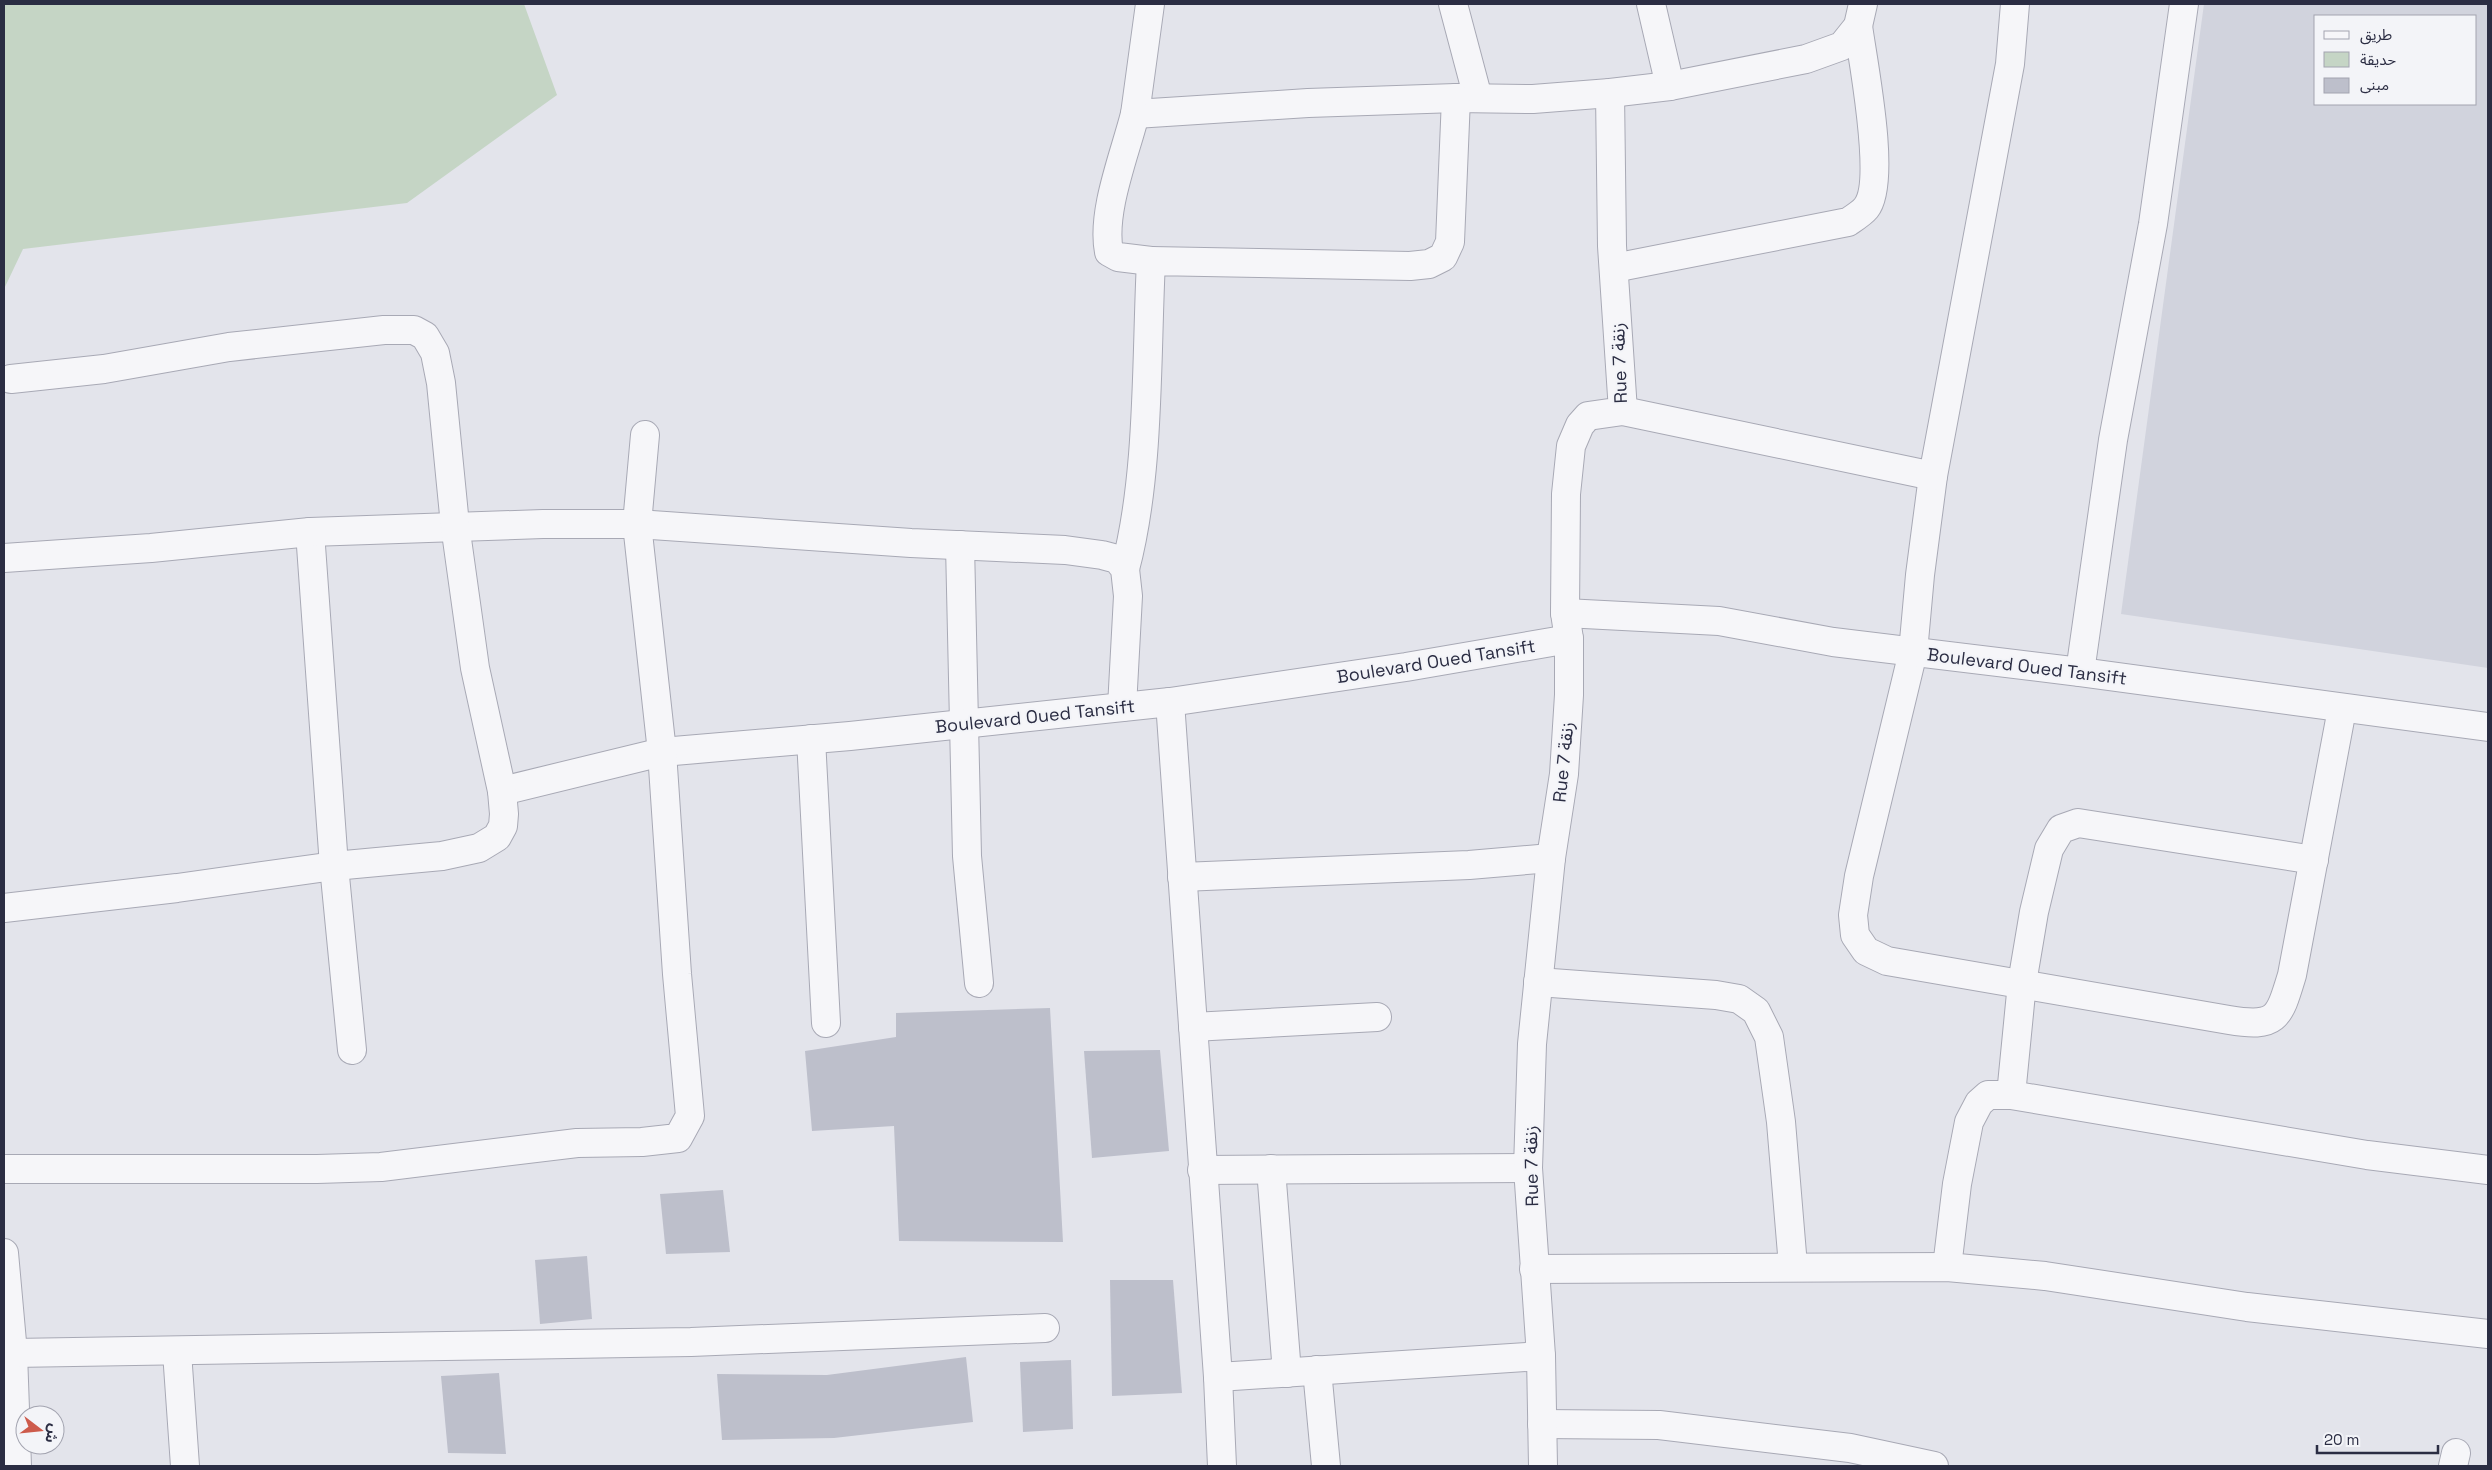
<svg xmlns="http://www.w3.org/2000/svg" width="2492" height="1470" font-family="'Space Grotesk','Noto Sans Arabic',sans-serif">
<rect width="100%" height="100%" fill="#e3e4eb"/>
<path fill="#d1d3dd" fill-rule="evenodd" d="M2204,4H2488V668L2121,614ZM2316,16H2476V104H2316Z"/>
<path fill="#c5d5c5" d="M4,4H524L557,95L407,203L23,249L4,289Z"/>
<g fill="#bdbfcb">
<path d="M1050,1008L1063,1242L899,1241L894,1126L812,1131L805,1051L896,1037V1013Z"/>
<path d="M1160,1050L1169,1151L1092,1158L1084,1051Z"/>
<path d="M723,1190L730,1252L666,1254L660,1194Z"/>
<path d="M587,1256L592,1319L540,1324L535,1260Z"/>
<path d="M1110,1280H1173L1182,1393L1112,1396Z"/>
<path d="M966,1357L973,1422L834,1438L722,1440L717,1374L827,1375Z"/>
<path d="M1071,1360L1073,1429L1023,1432L1020,1362Z"/>
<path d="M499,1373L506,1454L448,1453L441,1376Z"/>
</g>
<g fill="none" stroke-linecap="round" stroke-linejoin="round">
<defs>
<g id="minor">
<path d="M1150,4L1135,114L1308,103L1456,98L1533,99L1610,93L1670,86L1806,59L1842,46L1858,26L1863,4"/>
<path d="M1453,4L1478,98"/>
<path d="M1651,4L1670,86"/>
<path d="M2015,4L2010,64L1933,476L1920,575L1913,652L1859,876L1853,915L1855,935L1866,951L1887,961L2229,1020C2277,1028 2279,1018 2292,975L2342,709"/>
<path d="M1135,114C1125,154 1101,212 1109,252L1118,257L1151,261"/>
<path d="M1614,268L1848,222C1854,218 1862,213 1866,208C1887,182 1863,62 1858,26"/>
<path d="M1623,411L1933,476"/>
<path d="M310,532L334,866L352,1050"/>
<path d="M960,545L967,856L979,983"/>
<path d="M4,558L151,548L310,532L543,524H637L911,543L1065,550L1102,555L1117,559L1125,569L1128,596L1122,707"/>
<path d="M1125,569C1150,475 1146,359 1151,261L1410,266L1429,264L1443,257L1450,242L1456,98"/>
<path d="M1565,613L1719,621L1833,642L2080,672L2488,727"/>
<path d="M2080,672L2113,440L2153,224L2184,4"/>
<path d="M1170,702L1218,1377L1222,1466"/>
<path d="M811,739L826,1023"/>
<path d="M502,791L662,752L850,736L1170,702L1406,667L1569,639"/>
<path d="M1182,877L1469,865L1551,858"/>
<path d="M4,908L177,888L334,866L442,856L479,848L497,837L503,826L504,814L502,791L475,668L455,525L441,383L435,353L425,336L414,330H384L229,347L104,369L11,379"/>
<path d="M1538,982L1716,995L1739,999L1756,1011L1769,1037L1781,1122L1793,1266"/>
<path d="M1193,1027L1377,1017"/>
<path d="M2011,1095L2022,983L2034,912L2049,849L2061,829L2078,823L2314,860"/>
<path d="M4,1169H317L381,1167L577,1143L642,1142L678,1138L690,1116L677,974L662,752L637,524L645,435"/>
<path d="M1271,1169L1287,1373"/>
<path d="M1202,1170L1528,1168"/>
<path d="M4,1253L13,1353L17,1466"/>
<path d="M1947,1267L1957,1184L1969,1122L1979,1103L1988,1095H2011L2367,1155L2488,1170"/>
<path d="M1534,1269L1947,1267L2045,1276L2247,1307L2488,1334"/>
<path d="M177,1352L185,1466"/>
<path d="M13,1353L691,1342L1045,1328"/>
<path d="M1317,1370L1326,1466"/>
<path d="M1218,1377L1541,1356"/>
<path d="M1542,1424L1659,1425L1850,1448L1934,1466"/>
<path d="M1543,1466L1541,1356L1528,1168L1532,1044L1551,858L1564,774L1569,695V639L1565,613L1566,494L1571,446L1580,425L1588,416L1623,411L1612,246L1610,93"/>
<path d="M2453,1466L2456,1453"/>
</g>
</defs>
<use href="#minor" stroke="#a8a9b5" stroke-width="30"/>
<use href="#minor" stroke="#f6f6f9" stroke-width="28"/>
</g>
<g text-anchor="middle" dominant-baseline="central" stroke-width="4" stroke-linejoin="round" paint-order="stroke">
<g font-size="18" fill="#2b2d43" stroke="#f3f4f8">
<text transform="translate(1619 363) rotate(-92)">Rue 7 زنقة</text>
<text transform="translate(1436 661) rotate(-9)">Boulevard Oued Tansift</text>
<text transform="translate(2027 666) rotate(7)">Boulevard Oued Tansift</text>
<text transform="translate(1035 716) rotate(-6)">Boulevard Oued Tansift</text>
<text transform="translate(1563 762) rotate(-84)">Rue 7 زنقة</text>
<text transform="translate(1531 1166) rotate(-91)">Rue 7 زنقة</text>
</g>
</g>
<rect width="2492" height="1470" fill="none" stroke="#2b2d43" stroke-width="10"/>
<rect x="2314" y="15" width="162" height="90" fill="#f3f4f8" stroke="#a3a4b0"/>
<rect x="2324" y="31" width="25" height="8" fill="#f6f6f9" stroke="#a3a4b0"/>
<text x="2360" y="40" font-size="15" fill="#2b2d43">طريق</text>
<rect x="2324" y="52" width="25" height="15" fill="#c5d5c5" stroke="#a3a4b0"/>
<text x="2360" y="65" font-size="15" fill="#2b2d43">حديقة</text>
<rect x="2324" y="78" width="25" height="15" fill="#bdbfcb" stroke="#a3a4b0"/>
<text x="2360" y="90" font-size="15" fill="#2b2d43">مبنى</text>
<g transform="translate(40 1430) rotate(106)"><circle r="24" fill="#f3f4f8" stroke="#a3a4b0"/>
<path d="M0-4L9 19L0 12L-9 19Z" fill="#cd5b4c"/>
<text y="-8" font-size="14" font-weight="bold" text-anchor="middle" fill="#2b2d43">ش</text>
</g>
<path d="M2317 1445v8h121v-8" fill="none" stroke="#2b2d43" stroke-width="2.5"/>
<text x="2324" y="1445" font-size="15" fill="#2b2d43" stroke="#f3f4f8" stroke-width="4" paint-order="stroke">20 m</text>
</svg>
